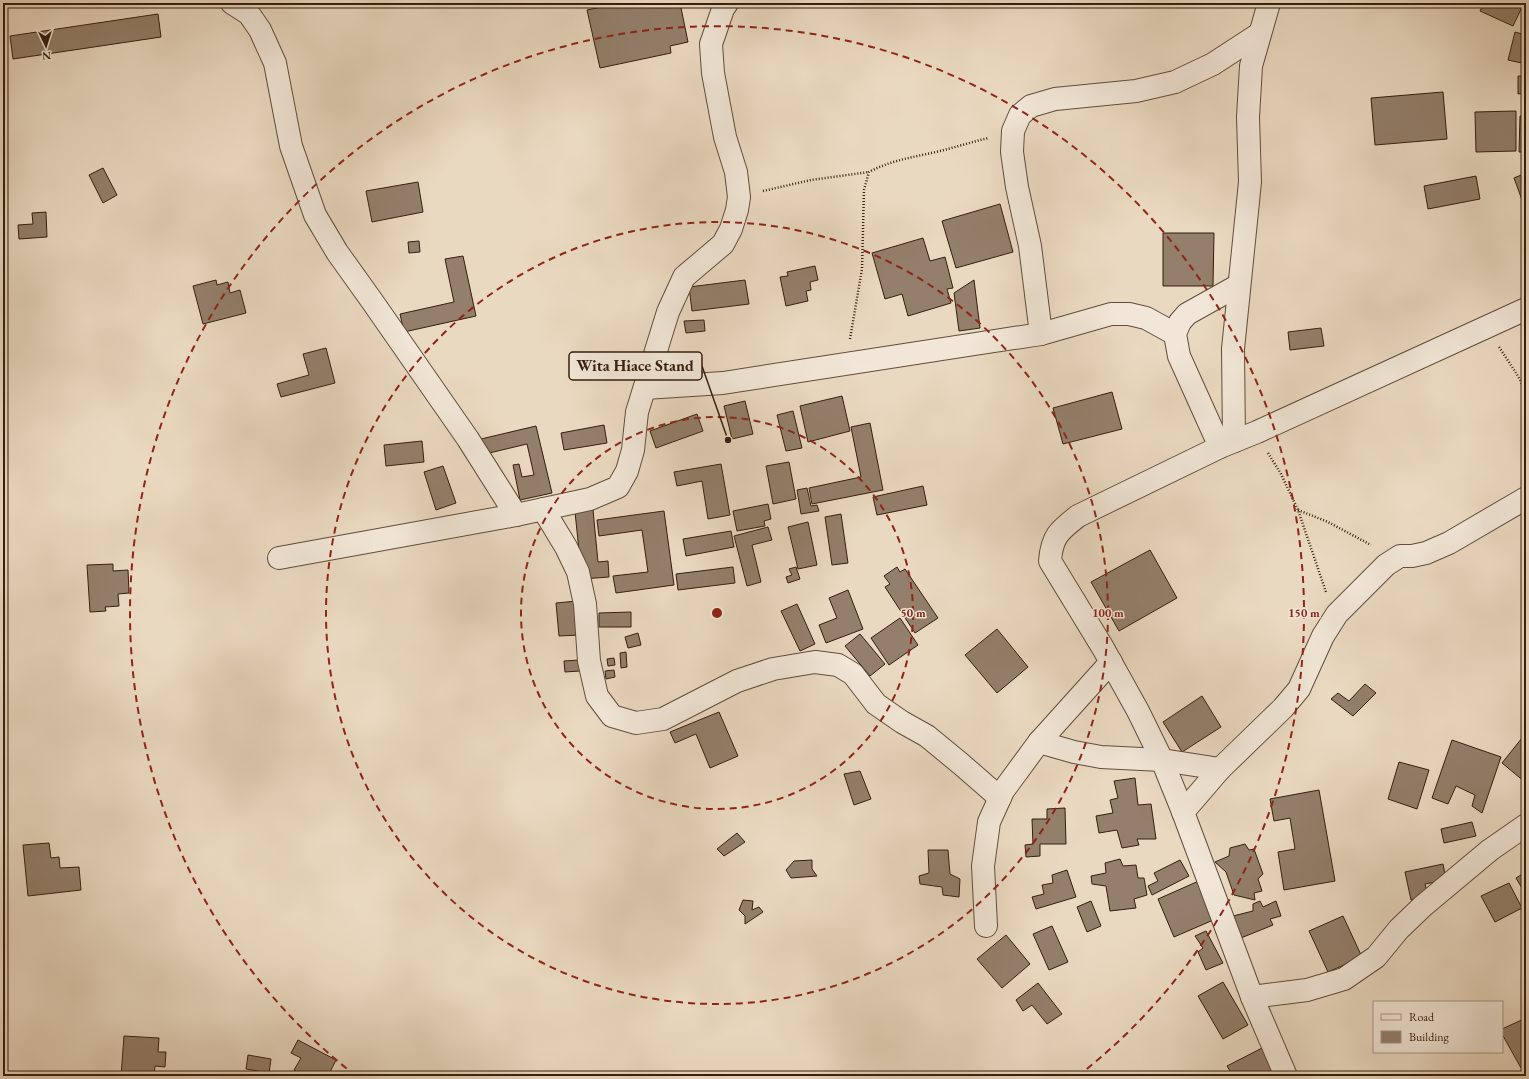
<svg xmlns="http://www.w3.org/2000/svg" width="1529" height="1079" font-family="'EB Garamond',serif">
<rect width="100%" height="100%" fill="#ead9c1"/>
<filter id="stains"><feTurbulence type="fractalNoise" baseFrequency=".005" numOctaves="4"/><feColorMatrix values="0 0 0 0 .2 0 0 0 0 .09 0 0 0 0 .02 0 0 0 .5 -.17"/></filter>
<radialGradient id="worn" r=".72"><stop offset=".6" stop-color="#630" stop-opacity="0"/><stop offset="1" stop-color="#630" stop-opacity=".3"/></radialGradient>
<g fill="#937f6b" stroke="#341e0e">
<path d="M621,3H680L688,42L670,46L671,53L600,68L587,10Z"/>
<path d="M1484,3H1524L1513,26L1480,11Z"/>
<path d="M158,14L161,37L13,59L10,36Z"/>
<path d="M1515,32L1526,35V64L1508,60Z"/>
<path d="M1518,76H1526V93L1518,94Z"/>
<path d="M1443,92L1447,139L1375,145L1371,98Z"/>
<path d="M1516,111V151L1476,152L1475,112Z"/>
<path d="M1520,116H1526V152H1519Z"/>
<path d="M103,168L117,195L103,203L89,175Z"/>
<path d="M1526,173V211L1514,178Z"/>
<path d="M1476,176L1480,199L1428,209L1424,186Z"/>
<path d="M418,182L423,212L372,222L366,191Z"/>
<path d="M1000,204L1013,252L956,268L942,221Z"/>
<path d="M46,212L47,237L19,239L18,225L33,224L32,213Z"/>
<path d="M1163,233H1214L1213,286H1163Z"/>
<path d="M923,238L930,261L945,257L953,288L947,289L951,303L908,316L902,294L885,299L872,253Z"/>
<path d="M419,241L420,252L409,253L408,242Z"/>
<path d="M463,256L476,316L404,332L400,314L454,302L445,259Z"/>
<path d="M815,266L818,280L810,282L811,290L806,291L808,301L786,306L780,277L788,276L787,272Z"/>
<path d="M216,280L217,285L228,282L230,293L240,290L246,313L203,324L193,286Z"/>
<path d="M745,280L749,304L692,311L689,287Z"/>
<path d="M974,280L980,328L959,331L954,293Z"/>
<path d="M704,320L705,331L686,333L684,321Z"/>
<path d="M1321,328L1324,346L1290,350L1288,332Z"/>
<path d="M326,348L335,383L281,397L277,384L309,375L303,354Z"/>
<path d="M1112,392L1122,429L1063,444L1053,408Z"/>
<path d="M842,396L850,431L808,442L800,406Z"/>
<path d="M745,401L753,434L732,439L724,406Z"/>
<path d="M793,411L802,448L786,451L777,415Z"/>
<path d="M697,414L703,431L656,448L650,431Z"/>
<path d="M870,423L883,490L812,504L809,488L861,477L851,427Z"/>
<path d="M604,425L607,443L564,450L561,433Z"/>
<path d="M536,426L552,493L520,500L513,465L519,464L522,477L534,475L527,444L485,454L481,439Z"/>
<path d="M422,441L424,462L386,466L384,445Z"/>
<path d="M789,462L796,499L773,504L766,466Z"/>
<path d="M721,464L730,515L708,519L702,481L677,486L674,472Z"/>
<path d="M443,466L456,503L436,510L424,472Z"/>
<path d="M923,486L927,505L877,515L873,497Z"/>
<path d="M807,488L811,506L817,505L819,511L801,514L797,490Z"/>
<path d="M768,504L771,519L764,521L765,526L737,531L733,511Z"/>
<path d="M593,510L598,562L608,561L609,577L582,579L575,512Z"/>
<path d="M664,511L674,585L616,593L613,576L648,572L642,530L599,536L597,520Z"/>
<path d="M841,514L848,563L832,565L825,517Z"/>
<path d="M808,522L817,565L798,569L788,527Z"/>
<path d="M768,527L772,540L752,545L761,582L747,586L734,536Z"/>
<path d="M731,531L734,547L686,556L683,539Z"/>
<path d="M1150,550L1177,598L1119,631L1091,582Z"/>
<path d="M113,564V571L128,570L129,593L118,594L119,606L105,607L106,611L90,612L87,565Z"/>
<path d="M733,567L735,583L678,590L676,574Z"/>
<path d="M796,567L800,579L788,583L786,577L792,575L789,569Z"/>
<path d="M897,567L900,572L905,569L938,618L915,633L885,587L890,584L884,576Z"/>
<path d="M848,590L863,629L826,643L819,625L837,618L829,598Z"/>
<path d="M577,601L580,635L559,636L556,603Z"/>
<path d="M797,604L815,644L800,651L781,611Z"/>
<path d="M631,612V627H599V613Z"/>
<path d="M900,618L918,645L889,665L871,638Z"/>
<path d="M997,629L1028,667L997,693L965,655Z"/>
<path d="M638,633L641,645L628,648L625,637Z"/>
<path d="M860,634L885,664L870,676L845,646Z"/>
<path d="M626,652L627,667L621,668L620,653Z"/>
<path d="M614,658L615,665L608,666L607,659Z"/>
<path d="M579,660L580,671L565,672L564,661Z"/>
<path d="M614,670L615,677L606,679L605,671Z"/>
<path d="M1365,684L1376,693L1353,716L1331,699L1338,693L1349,701Z"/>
<path d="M1202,696L1221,727L1182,752L1163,722Z"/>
<path d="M719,712L738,756L710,768L696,734L675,743L670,732Z"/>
<path d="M1526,733V781L1525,782L1502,763Z"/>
<path d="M1452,740L1501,757L1482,813L1472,806L1475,795L1456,786L1448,804L1432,798Z"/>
<path d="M1399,762L1429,770L1417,809L1388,799Z"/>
<path d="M860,771L871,799L854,805L844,774Z"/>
<path d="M1135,778L1138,805L1151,804L1156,839H1137L1139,845L1122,848L1117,830L1099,833L1096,816L1113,813L1110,800L1118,798L1114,781Z"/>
<path d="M1319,790L1335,881L1284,890L1278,852L1295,849L1290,818L1274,821L1270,799Z"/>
<path d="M1065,808L1066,844H1040V856L1026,857L1025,845L1033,844L1032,819H1047V809Z"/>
<path d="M1472,822L1476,836L1444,843L1441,829Z"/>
<path d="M737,833L745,842L724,856L717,849Z"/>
<path d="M49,843L51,858L59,857L60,868L79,867L81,890L28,896L23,845Z"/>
<path d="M1245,844L1249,850L1254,849L1263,874L1258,879L1262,891L1254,893L1255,900L1234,895L1226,872L1215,862L1229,856L1230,848Z"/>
<path d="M928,850H948L950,874L960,879L959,897L943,895L942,887L920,884L919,876L929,873Z"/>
<path d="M1120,859L1123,866L1136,865L1138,878H1144L1147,895L1134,899L1136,908L1110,911L1106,886L1092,884L1091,876L1106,873L1105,863Z"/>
<path d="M812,860V869L817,876L791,878L786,870L794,861Z"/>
<path d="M1180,860L1189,876L1152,895L1148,886L1158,881L1154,873Z"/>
<path d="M1443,864L1446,880L1425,884L1428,896L1411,900L1405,872Z"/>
<path d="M1067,870L1076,897L1036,909L1032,897L1044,894L1042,885L1053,883L1052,875Z"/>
<path d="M1526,872V895L1516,878Z"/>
<path d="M1201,880L1218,918L1174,937L1158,899Z"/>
<path d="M1509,883L1522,908L1495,922L1481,896Z"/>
<path d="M743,900L753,901L752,910L759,907L763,912L745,924V916L739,910Z"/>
<path d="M1091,901L1101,926L1087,932L1077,907Z"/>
<path d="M1260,901L1263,907L1276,901L1281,916L1270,919L1273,925L1236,940L1233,916L1253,911V904Z"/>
<path d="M1343,916L1362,957L1328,972L1309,931Z"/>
<path d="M1052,926L1068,962L1049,970L1033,934Z"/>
<path d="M1206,931L1223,963L1206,970L1198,952L1203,948L1195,936Z"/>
<path d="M1006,935L1030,964L1002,988L977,959Z"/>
<path d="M1223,982L1248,1025L1223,1039L1198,996Z"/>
<path d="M1038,983L1062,1014L1047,1024L1032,1005L1023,1011L1016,1000Z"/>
<path d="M1526,1018V1067L1521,1068L1502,1034V1029Z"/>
<path d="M124,1036L159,1038L158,1052H166L165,1067L155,1066L154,1076H121Z"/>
<path d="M298,1040L336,1060L328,1076H300L301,1074L294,1070L301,1058L291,1053Z"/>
<path d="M1266,1046L1281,1076H1233L1227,1066Z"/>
<path d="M248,1055L271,1059L269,1073L246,1069Z"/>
</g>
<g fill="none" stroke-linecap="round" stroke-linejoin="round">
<defs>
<g id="minor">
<path d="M232,3L249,14L260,30L275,63L291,146L315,215L337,252L372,301L468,439L516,515"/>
<path d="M1041,334L1030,246L1017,187L1012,152L1013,131L1020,115L1031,106L1055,99L1136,91L1175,82L1213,64L1259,34"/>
<path d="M645,388L723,383L975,344L1041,334L1111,314H1129L1146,318L1175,334"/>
<path d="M1234,441L1233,349L1250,182L1248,117L1251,66L1269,3"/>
<path d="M1220,447L1179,356L1175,334L1180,322L1187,314L1239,285"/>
<path d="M543,509L566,547L578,572L585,604L589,661L597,696L612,716L636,723L663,719L737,681L773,669L815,662L838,665L853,674L876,704L902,722L927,736L961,764L1000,798"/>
<path d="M279,558L516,515L590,499L618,487L627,471L633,450L637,412L668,312L684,277L723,244L731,229L737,210L739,197L736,172L725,137L713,73L711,44L723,9L727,3"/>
<path d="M1039,742L1074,752L1101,757L1162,760L1220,769"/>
<path d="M1183,812L1220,769L1283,708L1299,689L1323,636L1337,614L1386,565L1400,556H1412L1426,553L1449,543L1526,498"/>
<path d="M986,926L983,866L989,822L1003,791L1039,742L1111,662"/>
<path d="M1252,997L1307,990L1344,979L1376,957L1399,929L1423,906L1490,850L1526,825"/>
<path d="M1286,1076L1252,997L1183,812L1162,760L1138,711L1103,648L1050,561C1052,536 1059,531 1078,516L1220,447L1257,432L1526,309"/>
</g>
</defs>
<use href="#minor" stroke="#624d3b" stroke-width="24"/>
<g stroke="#341e0e" stroke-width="2.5" stroke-dasharray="1 2" stroke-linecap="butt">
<path d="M763,191L811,180L869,172"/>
<path d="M850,339L862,269L864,190L869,172C891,160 915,157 940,151C956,147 972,142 988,138"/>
<path d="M1499,347L1518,376L1526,393"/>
<path d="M1268,453L1281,474L1298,510L1326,592"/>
<path d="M1298,510L1328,522L1371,545"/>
</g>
<use href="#minor" stroke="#f1e6d7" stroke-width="22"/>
</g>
<g fill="none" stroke="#8f2418" stroke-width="2" stroke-dasharray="7 5">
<circle cx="717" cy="613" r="196"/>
<circle cx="717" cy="613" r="391"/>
<path d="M356 1076A587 587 0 1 1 1078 1076"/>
</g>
<circle cx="717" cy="613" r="6" fill="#8f2418" stroke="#f1e6d7" stroke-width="2"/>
<g font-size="12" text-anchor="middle" font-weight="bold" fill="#8f2418" stroke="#f1e6d7" stroke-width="3" stroke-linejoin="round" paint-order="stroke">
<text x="913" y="617">50 m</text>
<text x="1108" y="617">100 m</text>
<text x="1304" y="617">150 m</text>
</g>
<path fill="none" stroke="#341e0e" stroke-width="1.5" d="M728 440L702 366"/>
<circle fill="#341e0e" stroke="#f1e6d7" stroke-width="1.5" cx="728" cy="440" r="4"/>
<rect fill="#f1e6d7" stroke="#341e0e" stroke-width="1.5" x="569" y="352" width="133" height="28" rx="4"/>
<g font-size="16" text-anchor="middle" font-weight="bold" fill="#341e0e">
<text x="635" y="371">Wita Hiace Stand</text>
</g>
<rect width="1529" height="1079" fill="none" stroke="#ead9c1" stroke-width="16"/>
<rect x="4" y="4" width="1521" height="1071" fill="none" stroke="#341e0e" stroke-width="2"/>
<rect x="8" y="8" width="1513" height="1063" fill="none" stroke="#341e0e"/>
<rect x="1373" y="1001" width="130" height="52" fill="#f1e6d7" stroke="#a59687"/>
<rect x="1381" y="1014" width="20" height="6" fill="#f1e6d7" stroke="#a59687"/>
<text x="1409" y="1021" font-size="12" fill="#341e0e">Road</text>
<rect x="1381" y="1031" width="20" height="12" fill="#937f6b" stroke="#a59687"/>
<text x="1409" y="1041" font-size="12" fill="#341e0e">Building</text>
<g transform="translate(46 46) rotate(176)" stroke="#f1e6d7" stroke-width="3" paint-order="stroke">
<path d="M0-3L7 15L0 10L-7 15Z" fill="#341e0e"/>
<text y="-6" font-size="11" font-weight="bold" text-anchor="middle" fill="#341e0e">N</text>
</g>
<rect width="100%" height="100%" filter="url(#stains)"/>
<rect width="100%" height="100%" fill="url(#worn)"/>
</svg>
